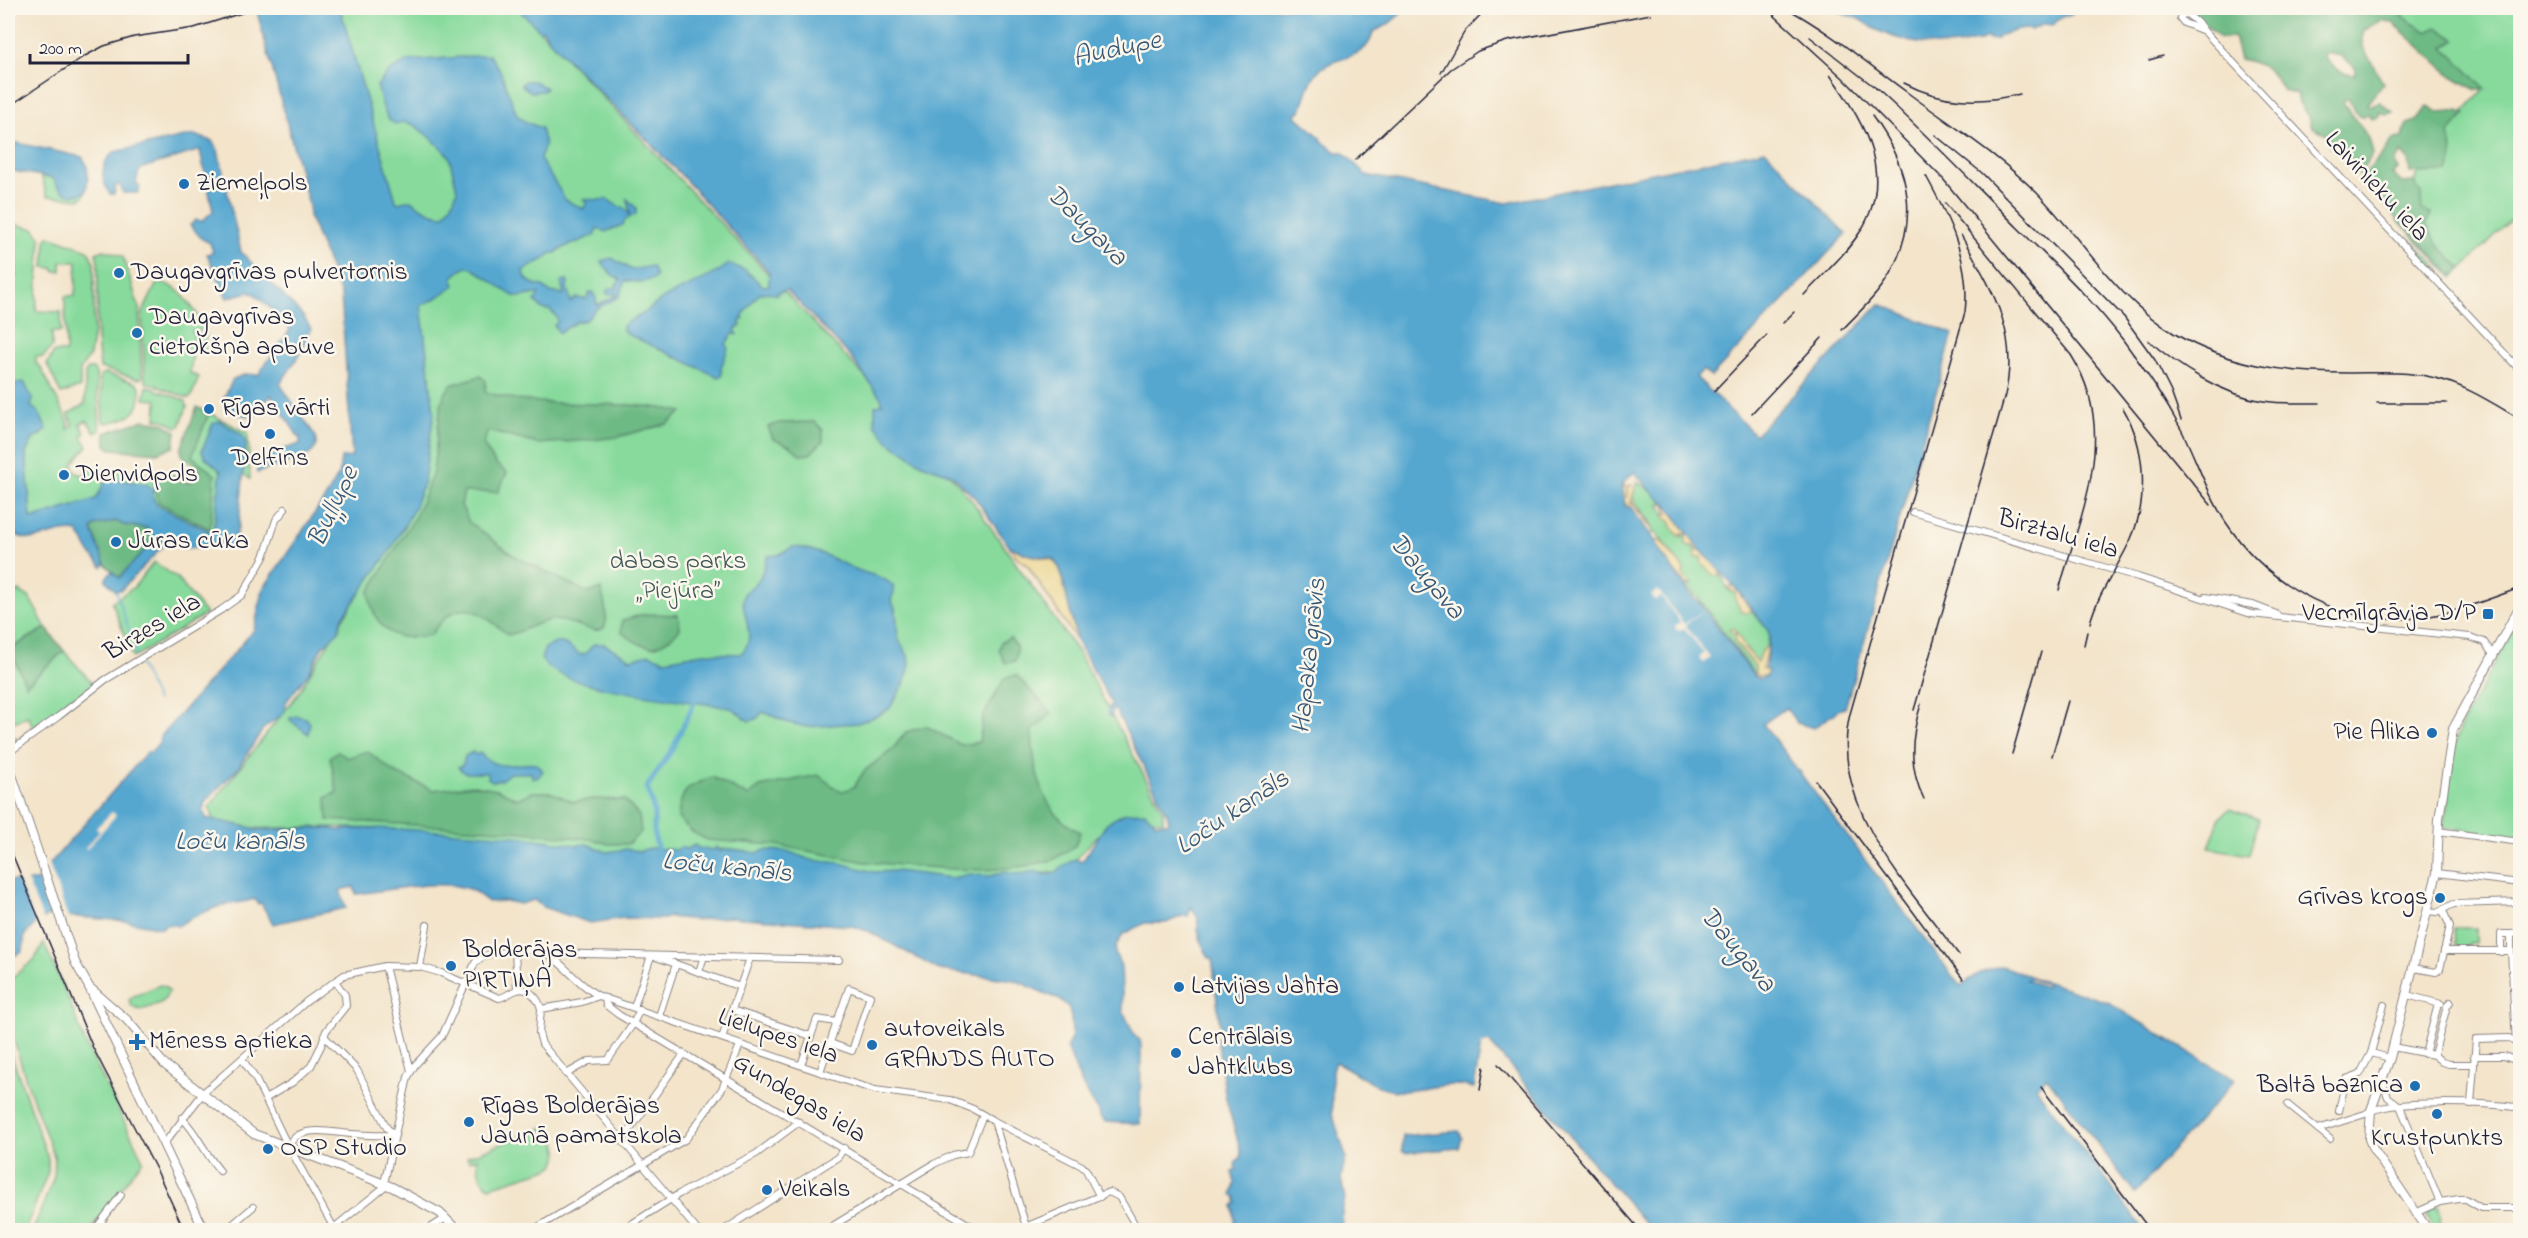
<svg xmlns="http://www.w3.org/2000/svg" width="2528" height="1238" font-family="'Indie Flower',sans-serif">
<rect width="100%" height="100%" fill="#fbf7ec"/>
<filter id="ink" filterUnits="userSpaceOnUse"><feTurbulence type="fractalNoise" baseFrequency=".0167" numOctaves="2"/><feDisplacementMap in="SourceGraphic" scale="12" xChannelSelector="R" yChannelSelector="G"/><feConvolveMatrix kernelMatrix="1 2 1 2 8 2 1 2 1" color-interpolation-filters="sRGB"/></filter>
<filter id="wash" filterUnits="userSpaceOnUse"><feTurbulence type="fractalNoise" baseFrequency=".008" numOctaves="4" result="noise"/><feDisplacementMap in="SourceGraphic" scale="24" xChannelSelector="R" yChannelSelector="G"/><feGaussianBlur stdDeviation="1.35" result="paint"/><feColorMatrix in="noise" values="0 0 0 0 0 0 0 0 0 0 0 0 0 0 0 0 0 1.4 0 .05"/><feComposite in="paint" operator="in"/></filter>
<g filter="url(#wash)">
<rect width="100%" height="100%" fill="#f3e4ca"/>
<g fill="#87da9c" stroke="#547e6c" stroke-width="1.5">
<path d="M336,8H519L891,405L973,502L1079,654L1163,811V821L1121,815L1094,839L1066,871L952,883L897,879L732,849L594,853L396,830L331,827L227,829L215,825L209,807L297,695L382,555L404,528L418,492L430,377L417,311Z"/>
<path d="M2398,8H2520V210L2453,278L2398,220L2416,186L2414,182C2426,147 2458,119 2482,92L2415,25L2404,18Z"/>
<path d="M41,175L53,178L81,194L86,191L84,196L80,199L47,196Z"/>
<path d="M8,223L35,229L41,239L36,311L61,312V332H52V347L43,357H36V364L40,366L69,423L68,429L73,425L68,414L85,404V373L88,369H93L96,373L100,430L95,433L87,420L80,424L85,433L82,437L88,446L73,463L74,471L83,476L91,466L100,469L152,475L159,503L215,475L192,456L209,413L248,433L250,479L243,474C246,443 250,428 213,424L202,451L206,458L221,471L213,534L157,505L153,497V489L105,477L109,482L103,486L96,499L31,519L26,453L33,439L43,434L35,411L14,384L8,387V294L10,292L12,279Z"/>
<path d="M49,236L88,250L94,263V332L90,355L80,370V387L61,394L47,364L54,352H66L65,296H75L77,262H61V271H54L53,268L44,267L46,241Z"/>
<path d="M2411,240L2440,270L2434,271L2408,242Z"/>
<path d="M104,250L122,256L124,259L139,308L142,378L138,379L100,368L97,339L98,261L96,253Z"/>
<path d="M159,283C181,283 194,312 206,327L196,333L194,330L192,332L195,338L190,373L199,377L191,397L188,398L146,382L145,379L142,314L156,285Z"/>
<path d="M206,332L205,351L196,349L198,337Z"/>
<path d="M105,373L136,383L140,387C142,415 129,419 106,423L103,421L100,376Z"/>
<path d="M147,386L186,401L187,407L180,426L177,427L164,420L156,419L157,400L144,399Z"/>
<path d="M1637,481L1664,501L1663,504L1661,502L1659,504L1679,536L1686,534L1690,546L1698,550L1712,574L1721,575L1728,590L1735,593L1739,606L1748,611L1751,610L1770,633L1767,647L1758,663L1745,648L1737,634L1735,641L1755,666V675L1707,609L1685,584L1690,583L1682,574L1684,569L1656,533H1653C1652,528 1651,523 1648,518C1639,507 1624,497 1638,484Z"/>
<path d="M154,562L177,578L206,614L133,658L112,602L134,587Z"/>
<path d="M19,591L29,597L46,628L10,649L26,685L64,651L94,685L24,738L22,736L33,727L28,716L9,724L15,740L18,738L19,742L11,746L8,739V599Z"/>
<path d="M2520,616V839L2444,827L2456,738L2460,728Z"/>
<path d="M2229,809L2259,819L2249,855L2209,848L2219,819Z"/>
<path d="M2454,928H2476V943H2469V948H2455Z"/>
<path d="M44,943L70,1003L84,1040L143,1160L90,1230H33L54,1177L55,1159L26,1080L9,1024L8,986L13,977L34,960Z"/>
<path d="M160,985L164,986L169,991L164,1001C152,1006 134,1018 129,1000L134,996Z"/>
<path d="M8,1045L48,1159V1172L25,1230H8Z"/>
<path d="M548,1126L550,1130L544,1133L556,1142L559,1154L555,1164L551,1168L490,1187C481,1183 476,1168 478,1158L469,1161L467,1157Z"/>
<path d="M2438,1206L2442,1218L2440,1219L2443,1230H2436L2426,1216L2430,1209Z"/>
</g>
<g fill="#6dba84" stroke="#486e60" stroke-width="1.5" fill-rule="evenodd">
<path d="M2190,8H2332L2339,10V8L2364,10L2398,8L2404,18L2427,32L2437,27L2456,40L2444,47L2485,89L2476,90L2452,76L2393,23L2382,20L2363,31V47L2383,83L2367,104L2370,107L2380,102L2393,113L2387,115L2379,112V117L2371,119L2368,114L2362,117L2354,111L2348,98L2342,102L2369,138L2373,154L2359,174L2340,151L2330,147L2329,135L2312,127C2309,112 2300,110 2296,94L2283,91C2271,68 2265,65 2240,59L2234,37L2220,38L2192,12ZM2326,53L2341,56L2355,67V74C2344,75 2330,66 2324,57Z"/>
<path d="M2428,106L2440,113L2458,111L2466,114L2449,133L2453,157L2448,172L2410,173L2408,160L2401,153L2394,162L2398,169L2392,174L2402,183L2414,182L2421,194L2422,210L2431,214L2426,224L2437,243L2461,268L2452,276L2382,202L2390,192L2375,193L2362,176L2383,154L2393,139L2402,138L2408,124L2417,120Z"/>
<path d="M480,376L486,381L485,392C548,412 617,397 682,412L667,424L617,437L591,440L538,444L488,431L483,444L495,463L507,473L498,492H464L461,505L469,522L513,555L588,593L601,589C620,660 583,618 552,620C538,621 523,632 508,635C478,609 458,594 431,635C422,636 410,639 401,637C380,632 371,612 369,592L416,515L433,473L440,411L444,395L451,385Z"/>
<path d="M197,407L209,413L192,456L215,475L210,529L159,503L152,475L172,474L184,482H190L200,472L195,465L182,456L181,449Z"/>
<path d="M144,420L162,423L176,431L174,447L157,453L111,449L106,445L105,433Z"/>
<path d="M815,422L823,430V441L810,454L801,455L790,446L773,439L768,427L779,423Z"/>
<path d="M117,521L123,525L147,528L153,537L147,549L119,578L105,564L91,530L94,526Z"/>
<path d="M655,614L678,615L680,629C656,653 647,651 621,632L622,621L639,615Z"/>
<path d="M46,628L64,651L26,685L10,649Z"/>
<path d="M1010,638C1018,646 1018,651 1015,661L1005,663L999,650L1001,642Z"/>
<path d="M1016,675L1052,713L1032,731C1033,769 1041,814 1080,832L1075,846L1053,860L1026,866L987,870L950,869L865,862L776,845L707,840L692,832L678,818C680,790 687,787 712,777L748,796L760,787L818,775L841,792L854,787L864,771L892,750L906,732L926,726L961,745L979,742L983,717L1004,679Z"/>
<path d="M338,751L347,758L367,751L394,772L433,790L474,785L497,789L517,799L532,792H550L574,802L594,799L625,800L639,816L641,832L628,844H609L590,839L502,830L328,820L326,798L337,792L330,757Z"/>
</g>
<g fill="#eeda9e" stroke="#887e6c" stroke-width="1.5">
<path d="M1624,484L1627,490L1626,498L1629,485L1636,486L1632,498L1652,528C1645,523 1637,509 1631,501V508C1622,504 1620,493 1624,484Z"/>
<path d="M1664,501L1698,547L1720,570V577L1712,574L1701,562L1702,557L1696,558L1695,552L1698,551L1693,546L1686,545V534H1681L1683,538C1676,535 1672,528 1670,521L1665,518L1664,513L1668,514Z"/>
<path d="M1660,540L1684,569L1683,575L1692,585L1685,584C1675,570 1661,557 1655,541Z"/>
<path d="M1009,546L1026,554L1053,560L1060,569L1077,641L1028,566L1017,557Z"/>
<path d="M1734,586L1751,610L1747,613L1742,612L1735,599V593L1726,587Z"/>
<path d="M1729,629H1735L1745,648L1758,662L1762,651L1769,645L1762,669L1768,671L1767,677L1755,675V666L1734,641L1736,633H1731Z"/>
</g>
<g fill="#56a7d0" stroke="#3c6486" stroke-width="1.5" fill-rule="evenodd">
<path d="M256,8H340L396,201L398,203L411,200C420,208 433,215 444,215L453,202L457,190L449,156L432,139L414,125L404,122L395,124L389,120L384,111L377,86L388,72L408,61L489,55L500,70L517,115L526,122L541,128L545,145L540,159C544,167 563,193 564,199L583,209L587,203L583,199L600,200L607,199L619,207H623L630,215L627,199L636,208V214L625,220L623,225L605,232L597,228L595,235L565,247L555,253H551L546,258L523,271C525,281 534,285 543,286L549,292L564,294L561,282L566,280L568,282L567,288L571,302L576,298L587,299L589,293L592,292L596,298L597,305L617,295L615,293L608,295L606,292L610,288H617L616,285L621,280L611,274L601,261L612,258L632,270L652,266L656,276L654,279L640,282L625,281L619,297L596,309L586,320L576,322L559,333L554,325L558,322L556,316L550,310C540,310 541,307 535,301L539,294C528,293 522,300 512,295C503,291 474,266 468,267C462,268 456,274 452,278L455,285L435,299L421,305L434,412L424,481L414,509L391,549L341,620L339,631L322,647L310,671L286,702L284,713L263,729L238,768L206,801L203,809L206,818L253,828L254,830L326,828L338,830L374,828L441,831L514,836L577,845L587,844L607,852L626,849L640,851L650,848L677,850L680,847L687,849L695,845L698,848L714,850L717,846L719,851L732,849L757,853L765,850L787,851L811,860L840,863L873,872L896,871L953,878L969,874L990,876L1005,872L1019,874L1035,871L1043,874H1053L1074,859L1080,861L1084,859L1107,823L1125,813L1145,812L1156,823H1167L1169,821L1167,814L1116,710L1113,709L1111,717L1108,715V709L1112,704L1077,641L1060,569L1053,559L1026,554L1009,546L976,499L952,475L922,464L888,441L875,424V406L882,404L881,398L850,356L787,290L778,292L777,295C758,285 752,303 742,317L744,319L740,321L741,326L735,329L737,334H732L726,345L728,348L721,368L722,375L718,377L627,334L623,330V326C629,320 633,319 639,316C646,313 658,301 666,297C688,285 710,279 729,264L745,270L763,286L769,285V272L683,177L551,42L543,30L540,31L517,8H1220L1233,13L1245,8H1408L1387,25L1373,32C1367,62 1336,54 1318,71C1309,81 1305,99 1301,111L1296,113L1297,117L1320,137L1323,142L1337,152L1344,153L1366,175L1507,203L1765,150L1846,234L1711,377L1703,370L1696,377L1755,435L1880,304L1953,334L1845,708L1840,709L1814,728L1797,723L1786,708L1763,724L1960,986L1980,973L2002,966L2035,978L2026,980L2046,987L2047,984L2035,980L2039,979L2107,1002L2235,1080L2135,1193L2047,1077L2035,1087L2144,1230H1651L1489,1042L1481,1044L1474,1088C1447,1079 1421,1093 1394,1091C1372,1088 1355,1070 1335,1062L1332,1070V1113L1346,1157L1341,1178L1345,1199L1342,1211L1343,1230H1236L1233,1205L1236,1204V1197L1232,1195L1235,1183L1232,1172L1237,1170L1235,1167L1236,1161L1241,1158V1152L1226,1099L1218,1044V1037L1221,1036L1212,958H1209C1203,947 1196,930 1198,918L1191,907L1188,916H1182L1166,923H1145L1123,934L1116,946L1115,953L1121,966L1123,1011L1135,1036L1140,1040L1141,1045L1140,1124L1105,1122L1100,1117L1099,1111C1083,1092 1076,1070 1067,1047L1072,1035L1071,1017L1069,1008L1062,1001L1015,980L939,970L870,932L852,926L729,917L697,920L669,917L664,919L624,918L590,923L543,907L534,900L520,904L505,901L489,902C482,898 477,892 469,889C439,878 387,891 356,894L354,887L340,890L346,908L273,924L261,903L258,904L255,899C243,903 228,903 217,907C204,912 189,918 178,926L168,924L161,928L126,921L51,915L36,923L27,933H25L23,951L8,959V881H35L41,879V874L147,752H151L159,744L160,737L254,630L263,589L327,495L339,474L341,458L352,457L341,295L309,216V205ZM1634,472L1656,496L1664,501L1698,547L1734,586L1767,628L1770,636L1765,669L1768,671L1767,677L1764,676L1762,679L1755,677L1700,603L1694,599L1658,549L1655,541L1631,508L1625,506L1622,484Z"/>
<path d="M1832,8H2078L2071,15L2061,17L2053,25L2044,24L2031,30C2023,27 2007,33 1998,36L1997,39L1989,40L1988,37C1981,43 1979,40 1971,42C1942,51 1900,42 1873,28C1867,25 1863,21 1857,18C1848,15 1840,15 1832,8Z"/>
<path d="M525,81H534L546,88L544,91L531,92L521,85Z"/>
<path d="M194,135L212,141L218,150L241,252L303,316L311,329L298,357L280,384L316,437C317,447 315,452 306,456L257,473L256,458L300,444V439L271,395L253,417L239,414L222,402L233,379L246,374L258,375L290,330L288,325L255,294L248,292L227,298L207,254L213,252L210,243L202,239L190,225L196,220L202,221L213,211L200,150L143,168L139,171L136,183L140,187L138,193H123L120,185H116L114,194H110C100,180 100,163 114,152Z"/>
<path d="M8,141L82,157C90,165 88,181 86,191C71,200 59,192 53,178L8,170Z"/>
<path d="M8,234L15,249L16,275L12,279L15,290L8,294Z"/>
<path d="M24,382L33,400L31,406L39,413L47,430L33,439L26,453L31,519L96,499L107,478L147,484L153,489V497L157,505L213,533L221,471L206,458L202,451L213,423L220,421L243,435L246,443L239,524L233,545L183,548L171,543L165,544L121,590L116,591L106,581V578L112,571L119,578L146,549L153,537L147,528L123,525L116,521L94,526L92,530L105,564L102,567L90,553L78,532C51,527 33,552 8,529V387L16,383Z"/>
<path d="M793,547C815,548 835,560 855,569C868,575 883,575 893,586L894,592L891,600L896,610L898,638L908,656L910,666L904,684L890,708L877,716L858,723L807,727L789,723L763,712L756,719L749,721C742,718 738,710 730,708C691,699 560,692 541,659L545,648L558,642L565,644L581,655L586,653L594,644H604L631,659L649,654L665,660L704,653L740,654C758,640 743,618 743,600C743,590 751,589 757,582C763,575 764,564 768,556L778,555Z"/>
<path d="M297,716L306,718L310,723L308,734L290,720V718Z"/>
<path d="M473,752L477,755L480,753C499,774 515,761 537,764L543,771L537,778H532V773H510L501,780L492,781L488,778L487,773C476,772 465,777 458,767L463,765L465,756Z"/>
<path d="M1459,1131L1462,1138L1459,1148L1405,1153L1402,1151L1403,1136Z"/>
</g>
<g fill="#f3e4ca">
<path d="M1658,590L1684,624L1707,608L1685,625L1710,658L1703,663L1699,658L1704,653L1684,628L1679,631L1676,629L1675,626L1680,622L1661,596L1656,600L1652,597V595Z"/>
<path d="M112,812L116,815L87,849L85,848L100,831L96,828Z"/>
<path d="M48,861L68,918H52L38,877L39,872Z"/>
<path d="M26,878L44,921L37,926L17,879Z"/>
</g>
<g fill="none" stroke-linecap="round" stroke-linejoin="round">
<g stroke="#56a7d0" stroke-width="1.5">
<path d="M116,591L137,655"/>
<path d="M139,663L157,701"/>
</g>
<path stroke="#56a7d0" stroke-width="5" d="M659,855L654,835V811L647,787L673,748L695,701"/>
</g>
</g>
<g filter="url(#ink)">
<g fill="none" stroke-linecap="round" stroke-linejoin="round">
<defs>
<g id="street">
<path d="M2204,31L2184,23L2180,18L2181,15L2187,14L2199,24L2204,31L2520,370"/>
<path d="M1913,512L2138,577L2251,614L2470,637L2484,642L2494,656"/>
<path d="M2205,597L2253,605L2276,614"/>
<path d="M8,753L59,716L105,680L221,610L242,595L264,557L276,520L285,509"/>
<path d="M2438,831L2520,842"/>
<path d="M2437,873L2520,883"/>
<path d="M2428,911L2437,912L2454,904L2520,902"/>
<path d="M515,951L517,990"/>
<path d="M2444,951H2511V934L2520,933"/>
<path d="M2511,951L2516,1043"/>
<path d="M2501,952V934H2511"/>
<path d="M546,953L839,960"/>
<path d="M653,956L676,964L659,1016"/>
<path d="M676,964L740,987"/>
<path d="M385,966L411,1071"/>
<path d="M420,967L427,925"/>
<path d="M2414,968L2436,972L2440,969L2450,926L2443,911"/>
<path d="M699,972L704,956"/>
<path d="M2407,995L2441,1004"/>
<path d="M599,996L582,1002L541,1009L539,1033L542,1044L697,1230"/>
<path d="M605,998L606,1005L619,1015L978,1230"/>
<path d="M634,1007L650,959L653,957"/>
<path d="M732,1010L811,1036"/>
<path d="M324,1036L357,1070L387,1128L395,1135"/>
<path d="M722,1038L750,958"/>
<path d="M2393,1047L2434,1055L2442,1062L2449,1064H2473"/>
<path d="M2371,1053L2384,1005"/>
<path d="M2425,1054L2438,1004"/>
<path d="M2434,1055L2447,1006L2450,1002"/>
<path d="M2474,1056H2504L2512,1059H2520"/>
<path d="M242,1059L255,1078L284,1138L335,1230"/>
<path d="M801,1065L817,1019L837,1022L849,988L870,996L852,1051L830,1043"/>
<path d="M820,1072L837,1022"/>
<path d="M566,1074L589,1061L608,1060L633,1024L640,1009"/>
<path d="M2382,1081L2388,1097L2400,1106"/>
<path d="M265,1099L293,1082L311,1066L321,1046L326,1031L346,1006L345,995L335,981"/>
<path d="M2471,1104L2476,1039L2509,1038L2516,1043H2520"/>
<path d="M2288,1105L2330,1139"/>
<path d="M2400,1106L2440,1202"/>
<path d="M2339,1111L2346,1079L2360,1074L2371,1053L2390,1058"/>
<path d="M182,1118C198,1134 205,1154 220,1171"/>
<path d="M994,1121L1082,1166L1086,1170L1100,1197"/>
<path d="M2318,1129L2365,1114C2388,1098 2490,1103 2520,1108"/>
<path d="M622,1141L684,1054"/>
<path d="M163,1145L204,1092L307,1001L344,975L385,966L420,967L441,973L499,998C506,997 510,992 517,990C528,986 539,999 541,1009"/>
<path d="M289,1146C298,1123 333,1133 351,1134C365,1135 380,1136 394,1135"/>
<path d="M2415,1213L2440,1202L2459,1199H2466L2481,1208H2520"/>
<path d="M95,1230L121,1195"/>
<path d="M234,1230L233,1224L253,1207"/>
<path d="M331,1230L383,1188L408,1077L415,1065L442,1036L475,963C483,954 494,953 505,952C517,950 532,949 543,952C558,957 579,986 599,996L846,1081L875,1090L950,1100L973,1109L994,1121L1027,1230"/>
<path d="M427,1230L446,1218"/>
<path d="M533,1230L686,1139L722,1089L740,1045"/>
<path d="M622,1230L679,1194L756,1154L799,1122"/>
<path d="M724,1230L838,1157L844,1148"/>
<path d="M826,1230L934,1164L953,1155L968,1152L983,1115"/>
<path d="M1018,1230L1109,1192L1119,1197L1138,1230"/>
</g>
<g id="secondary">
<path d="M8,763L75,962L89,987L127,1020L164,1064L254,1134L392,1187L440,1213L457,1230"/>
<path d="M89,987L204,1230"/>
<path d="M2428,1230L2373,1149L2369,1139L2371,1110L2390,1058L2437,873L2439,819L2453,729L2520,606"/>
</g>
</defs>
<use href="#street" stroke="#8a8382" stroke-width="8"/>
<use href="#secondary" stroke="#8a8382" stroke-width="10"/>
<use href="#street" stroke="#fff" stroke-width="6"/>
<use href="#secondary" stroke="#fff" stroke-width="8"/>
<g stroke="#22223b" stroke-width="1.5">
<path d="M1766,8L1843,78L1943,179L2211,505"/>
<path d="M1786,8C1829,31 1868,64 1908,93C1951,125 1999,155 2037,193C2084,241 2116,299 2175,334C2230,366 2288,373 2350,373C2376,373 2404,371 2431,377C2464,384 2492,403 2520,419"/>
<path d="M1810,37L1881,92"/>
<path d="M2149,60L2163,56"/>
<path d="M1441,73L1465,31L1487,8"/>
<path d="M1904,83C1942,103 1979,104 2020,94"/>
<path d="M1876,88C1925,133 1971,181 2018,228C2054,264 2092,299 2123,340C2144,368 2165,400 2182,431C2197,461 2207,493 2225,521C2270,589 2348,631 2430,616C2461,611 2491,598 2520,588"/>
<path d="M8,107L83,57L104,46L134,37L194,28L248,11"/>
<path d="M1935,135L1982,173L2124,317L2155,360L2171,392L2181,420"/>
<path d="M1355,160L1451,69L1478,51L1507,41L1651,14"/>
<path d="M1926,176C1949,218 1971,262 1965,312L1850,714C1828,804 1909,888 1959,955"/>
<path d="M1945,203L2071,355C2120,432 2081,512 2059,590"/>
<path d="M1804,295C1823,275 1845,255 1860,232C1896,176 1864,121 1830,75"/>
<path d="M1783,323L1794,312"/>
<path d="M1842,330C1856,315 1873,300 1885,282C1922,223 1911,169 1872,116"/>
<path d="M2148,340C2179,367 2221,394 2263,401C2282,404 2301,403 2320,403"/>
<path d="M1714,391L1767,335"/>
<path d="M2377,403H2447"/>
<path d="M1752,413L1822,338"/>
<path d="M2090,623C2098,593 2117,569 2130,541C2149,500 2146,447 2123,408"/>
<path d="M2084,645L2087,632"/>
<path d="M1921,704C1911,736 1908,767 1924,799"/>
<path d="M1914,710L2005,395C2020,332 1991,288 1961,235"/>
<path d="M2012,754L2041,652"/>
<path d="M2052,756L2068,701"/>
<path d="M1816,781L1963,979"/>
<path d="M8,844L93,1048L158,1173L184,1230"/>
<path d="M1498,1064L1640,1230"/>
<path d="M2041,1087L2150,1230"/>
<path d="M1480,1090L1484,1067"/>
</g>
</g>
</g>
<g fill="#1f6fb2" stroke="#fbf7ec" stroke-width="2">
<circle cx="184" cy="184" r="6"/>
<circle cx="119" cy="273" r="6"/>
<circle cx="137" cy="333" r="6"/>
<circle cx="209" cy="409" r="6"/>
<circle cx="270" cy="434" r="6"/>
<circle cx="64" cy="475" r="6"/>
<circle cx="116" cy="542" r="6"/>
<rect x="2482" y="608" width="12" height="12" rx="3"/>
<circle cx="2432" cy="733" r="6"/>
<circle cx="2440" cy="898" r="6"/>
<circle cx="451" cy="966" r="6"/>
<circle cx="1179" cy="987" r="6"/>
<path d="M134 1033h6v6h6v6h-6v6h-6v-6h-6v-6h6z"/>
<circle cx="872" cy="1045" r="6"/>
<circle cx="1176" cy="1053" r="6"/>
<circle cx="2415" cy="1086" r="6"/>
<circle cx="2437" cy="1114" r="6"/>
<circle cx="469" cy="1122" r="6"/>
<circle cx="268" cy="1149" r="6"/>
<circle cx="767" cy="1190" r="6"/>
</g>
<g text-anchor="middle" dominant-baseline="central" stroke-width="5" stroke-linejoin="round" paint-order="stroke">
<g font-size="26" fill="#22223b" stroke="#fbf7ec" text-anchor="start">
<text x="196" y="184">Ziemeļpols</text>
<text x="131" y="273">Daugavgrīvas pulvertornis</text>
<text x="149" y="318">Daugavgrīvas<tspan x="149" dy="30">cietokšņa apbūve</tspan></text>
<text x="221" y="409">Rīgas vārti</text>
<text x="270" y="459" text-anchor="middle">Delfīns</text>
<text x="76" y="475">Dienvidpols</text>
<text x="128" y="542">Jūras cūka</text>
<text x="2476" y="614" text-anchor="end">Vecmīlgrāvja D/P</text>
<text x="2420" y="733" text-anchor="end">Pie Alika</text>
<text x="2428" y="898" text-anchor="end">Grīvas krogs</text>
<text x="463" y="951">Bolderājas<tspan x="463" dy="30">PIRTIŅA</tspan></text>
<text x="1191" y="987">Latvijas Jahta</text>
<text x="884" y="1030">autoveikals<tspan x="884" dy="30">GRANDS AUTO</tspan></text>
<text x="1188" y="1038">Centrālais<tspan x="1188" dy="30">Jahtklubs</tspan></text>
<text x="149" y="1042">Mēness aptieka</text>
<text x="2403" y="1086" text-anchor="end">Baltā baznīca</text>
<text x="481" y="1107">Rīgas Bolderājas<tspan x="481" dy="30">Jaunā pamatskola</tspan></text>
<text x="2437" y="1139" text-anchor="middle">Krustpunkts</text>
<text x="280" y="1149">OSP Studio</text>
<text x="779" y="1190">Veikals</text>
</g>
<g font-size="26" fill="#22223b" stroke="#fbf7ec">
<text transform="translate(2376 187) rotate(47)">Laivinieku iela</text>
<text transform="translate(2058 535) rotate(16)">Birztalu iela</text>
<text transform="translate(153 628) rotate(-31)">Birzes iela</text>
<text transform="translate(778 1037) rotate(19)">Lielupes iela</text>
<text transform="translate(799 1099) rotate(31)">Gundegas iela</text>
</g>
<g font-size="26" fill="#405958" stroke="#fbf7ec">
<text x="678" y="562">dabas parks<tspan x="678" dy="30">„Piejūra”</tspan></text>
</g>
<g font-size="27" font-style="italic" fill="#375777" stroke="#fbf7ec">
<text transform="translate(1117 50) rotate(-12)">Audupe</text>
<text transform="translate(1086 226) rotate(45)">Daugava</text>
<text transform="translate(334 507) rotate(-65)">Buļļupe</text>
<text transform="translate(1426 577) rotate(50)">Daugava</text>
<text transform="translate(1310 656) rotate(-84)">Hapaka grāvis</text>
<text transform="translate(1233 813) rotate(-34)">Loču kanāls</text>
<text x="240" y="842">Loču kanāls</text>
<text transform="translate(727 868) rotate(6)">Loču kanāls</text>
<text transform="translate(1737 950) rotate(50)">Daugava</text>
</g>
</g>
<rect width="2528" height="1238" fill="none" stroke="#fbf7ec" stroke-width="30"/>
<path d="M30 54v9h158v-9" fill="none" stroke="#22223b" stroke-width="3"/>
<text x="39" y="54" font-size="18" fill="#22223b" stroke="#fbf7ec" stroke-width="4.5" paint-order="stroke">200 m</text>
</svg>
